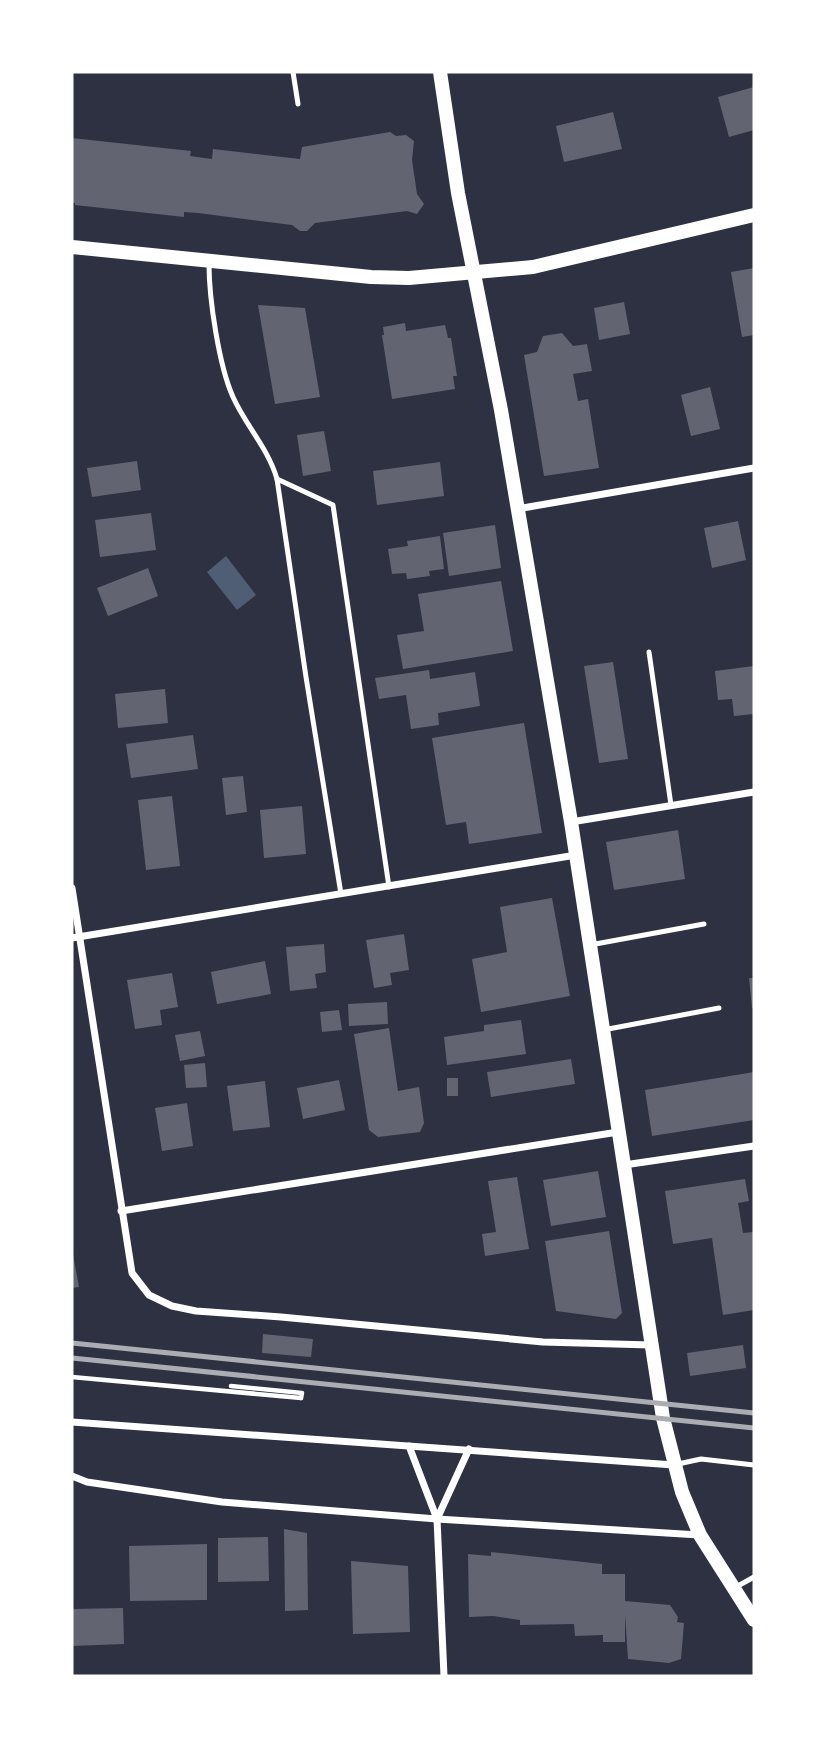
<svg xmlns="http://www.w3.org/2000/svg" width="826" height="1748" font-family="Literata,serif">
<rect width="100%" height="100%" fill="#2d3142"/>
<path fill="#4f5d75" d="M226,556L256,595L237,610L207,572Z"/>
<g fill="#626471">
<path d="M754,87V130L729,137L718,97Z"/>
<path d="M613,112L622,149L564,162L556,126Z"/>
<path d="M390,132L396,136L406,135L414,141L412,160L417,194L424,204L417,214L407,211L315,223L307,231H300L292,225L198,213L184,212V217L75,205V203H72V138L191,151L190,156L212,159L213,149L300,159L302,147Z"/>
<path d="M754,268V335L742,337L731,272Z"/>
<path d="M624,302L630,334L599,340L594,308Z"/>
<path d="M258,305L305,308L320,397L275,404Z"/>
<path d="M405,323L406,331L445,325L448,338H451L457,376H453L455,389L392,399L382,335H384L383,327Z"/>
<path d="M562,333L573,346L587,344L592,371L573,374L578,401L588,399L599,468L544,476L524,355L537,352L543,336Z"/>
<path d="M710,387L720,429L691,436L681,395Z"/>
<path d="M324,431L331,471L303,476L297,435Z"/>
<path d="M137,461L141,490L92,497L87,468Z"/>
<path d="M440,462L444,496L377,505L373,471Z"/>
<path d="M151,513L156,550L100,557L95,520Z"/>
<path d="M738,521L746,560L712,568L704,528Z"/>
<path d="M495,525L501,568L449,576L443,533Z"/>
<path d="M440,536L444,569L429,571L430,576L407,579L406,573L392,574L388,549L408,546L407,541Z"/>
<path d="M148,568L158,596L108,616L97,588Z"/>
<path d="M501,581L513,651L403,669L397,635L424,631L418,594Z"/>
<path d="M613,662L628,759L599,763L584,666Z"/>
<path d="M754,666V714L734,716L732,699L718,700L715,671Z"/>
<path d="M429,670L430,679L475,672L480,706L438,713L439,725L411,729L406,695L379,699L375,678Z"/>
<path d="M165,689L168,723L118,728L115,694Z"/>
<path d="M524,723L542,833L469,844L466,822L446,825L432,738Z"/>
<path d="M193,735L198,769L131,778L126,744Z"/>
<path d="M243,776L247,812L226,815L222,778Z"/>
<path d="M172,796L180,866L146,870L138,800Z"/>
<path d="M302,806L306,854L264,858L260,810Z"/>
<path d="M678,830L685,879L614,890L606,842Z"/>
<path d="M552,898L570,996L481,1012L472,959L507,952L500,907Z"/>
<path d="M404,934L409,970L390,973L392,985L374,988L366,940Z"/>
<path d="M324,944L326,972L315,974L317,988L290,991L286,947Z"/>
<path d="M265,961L271,994L217,1004L211,972Z"/>
<path d="M172,973L178,1007L160,1010L162,1025L135,1029L127,980Z"/>
<path d="M749,978H754V1008H752Z"/>
<path d="M387,1002L388,1024L349,1026L348,1004Z"/>
<path d="M339,1010L342,1030L322,1032L320,1012Z"/>
<path d="M521,1020L526,1054L447,1065L444,1037L484,1031V1025Z"/>
<path d="M389,1028L398,1091L419,1087L424,1123L420,1132L378,1137L369,1130L354,1034Z"/>
<path d="M200,1031L205,1056L180,1061L175,1035Z"/>
<path d="M571,1059L575,1084L491,1097L487,1072Z"/>
<path d="M205,1063L207,1087L186,1088L184,1065Z"/>
<path d="M754,1072V1120L652,1136L645,1090Z"/>
<rect x="447" y="1078" width="11" height="18"/>
<path d="M339,1080L345,1110L303,1119L297,1088Z"/>
<path d="M265,1081L270,1127L233,1131L227,1086Z"/>
<path d="M187,1103L193,1146L162,1151L155,1108Z"/>
<path d="M598,1171L606,1217L551,1226L543,1180Z"/>
<path d="M517,1177L529,1249L485,1256L482,1234L496,1232L488,1181Z"/>
<path d="M745,1179L749,1201L738,1203L743,1233L754,1232V1310L723,1315L712,1238L673,1244L665,1191Z"/>
<path d="M609,1231L622,1313L616,1319L556,1311L545,1241Z"/>
<path d="M72,1249L79,1287L72,1288Z"/>
<path d="M263,1334L313,1339L311,1357L262,1353Z"/>
<path d="M743,1345L746,1368L690,1376L687,1353Z"/>
<path d="M284,1529L307,1533L308,1610L285,1611Z"/>
<path d="M268,1537L269,1581L218,1582V1538Z"/>
<path d="M207,1544V1600L130,1601L129,1546Z"/>
<path d="M491,1552L602,1564V1574H625V1601L670,1605L678,1617L677,1622L684,1623L681,1659L669,1663L628,1659L625,1614V1642H603V1635L575,1636L574,1624L520,1625V1620L493,1616L469,1617L468,1554L491,1556Z"/>
<path d="M351,1561L408,1566L410,1632L353,1634Z"/>
<path d="M123,1608L124,1644L72,1646V1609Z"/>
</g>
<g fill="none" stroke-linecap="round" stroke-linejoin="round">
<g stroke="#fff" stroke-width="4.5">
<path d="M72,1377L301,1398"/>
<path d="M231,1386L302,1393L301,1398"/>
</g>
<g stroke="#fff" stroke-width="5">
<path d="M293,72L298,104"/>
<path d="M209,264C209,299 219,366 233,397C246,426 268,448 277,479L306,677L341,894"/>
<path d="M277,479L333,505L389,887"/>
<path d="M649,652L671,805"/>
<path d="M590,945L704,924"/>
<path d="M603,1030L719,1008"/>
<path d="M678,1464L701,1459L754,1465"/>
<path d="M736,1587L754,1577"/>
</g>
<g stroke="#fff" stroke-width="7">
<path d="M517,509L754,468"/>
<path d="M571,822L754,792"/>
<path d="M72,888L132,1273L149,1295L172,1306L196,1311L281,1317L543,1342L651,1345"/>
<path d="M72,938L576,855"/>
<path d="M624,1165L754,1146"/>
<path d="M121,1211L618,1132"/>
<path d="M72,1422L674,1465"/>
<path d="M409,1446L437,1519"/>
<path d="M72,1476L87,1482L222,1502L437,1519L699,1535"/>
<path d="M444,1676L437,1519L469,1449"/>
</g>
<g stroke="#fff" stroke-width="14">
<path d="M440,72L458,193L501,410L571,822L663,1418L682,1492L700,1535L754,1620"/>
<path d="M72,247L371,277L409,278L533,267L754,215"/>
</g>
<g stroke="#abadb3" stroke-width="5">
<path d="M72,1343L754,1413"/>
<path d="M72,1358L754,1428"/>
</g>
</g>
<rect width="826" height="1748" fill="none" stroke="#ffffff" stroke-width="147"/>
</svg>
